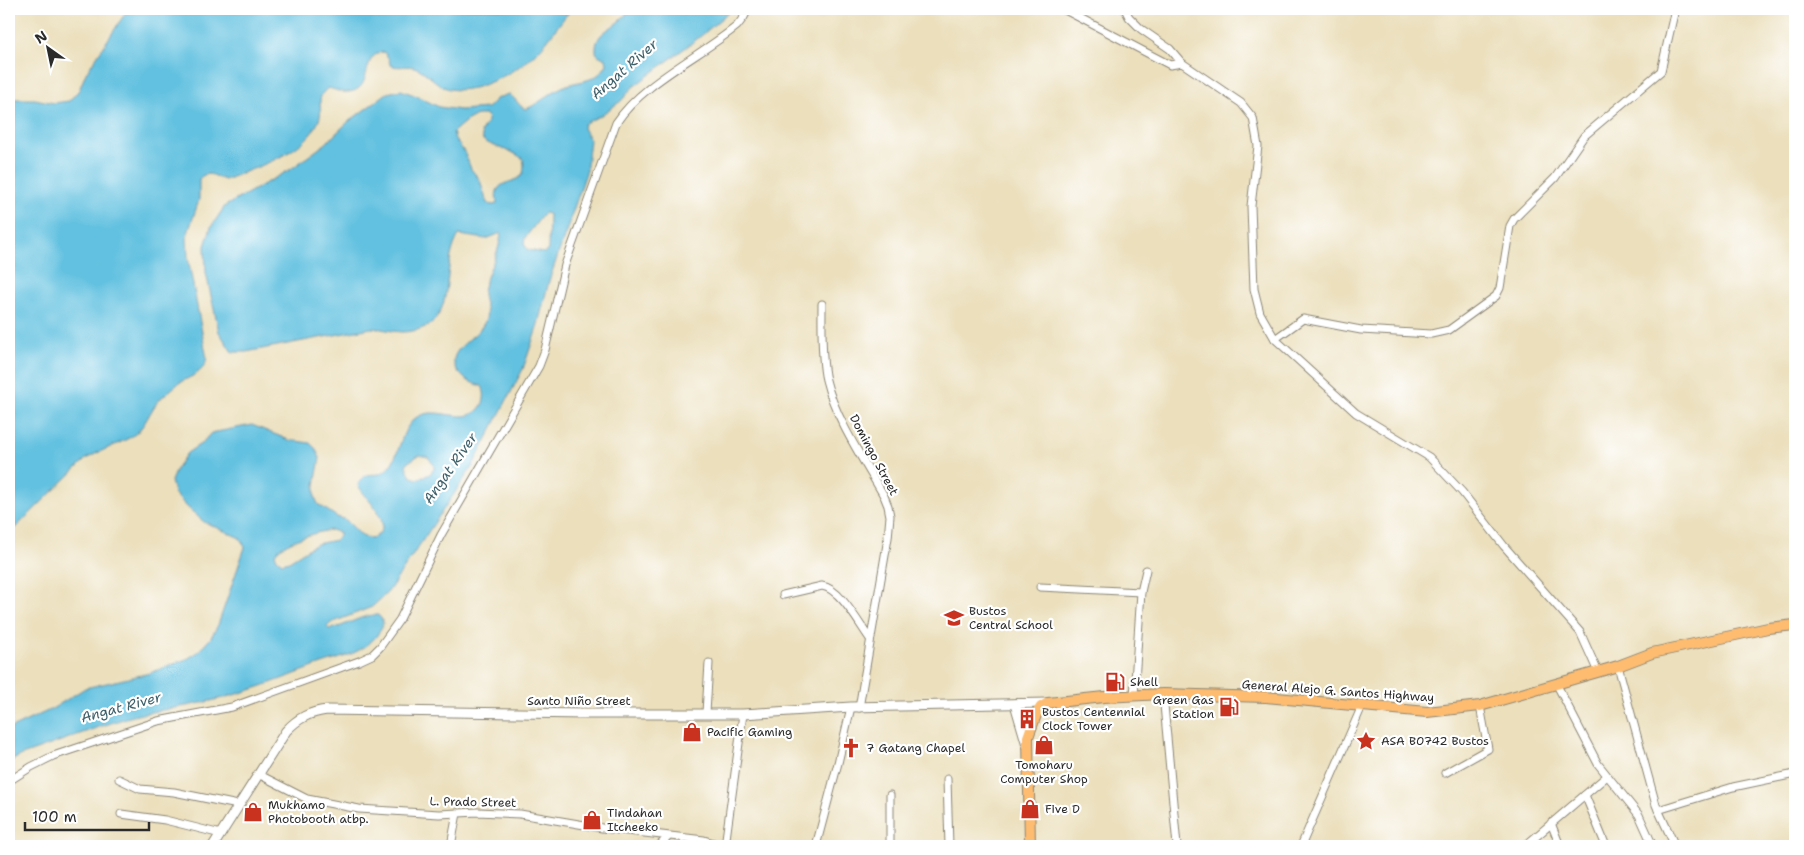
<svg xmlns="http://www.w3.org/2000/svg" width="1804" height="855" font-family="'Shantell Sans',sans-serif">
<rect width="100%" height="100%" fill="#fff"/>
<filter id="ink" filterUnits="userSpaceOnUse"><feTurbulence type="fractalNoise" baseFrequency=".02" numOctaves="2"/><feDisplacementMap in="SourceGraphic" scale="10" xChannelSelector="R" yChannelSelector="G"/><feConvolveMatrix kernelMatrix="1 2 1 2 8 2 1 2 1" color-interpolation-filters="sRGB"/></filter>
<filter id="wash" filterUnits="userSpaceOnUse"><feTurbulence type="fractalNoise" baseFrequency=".0096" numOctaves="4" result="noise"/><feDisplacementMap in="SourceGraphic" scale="20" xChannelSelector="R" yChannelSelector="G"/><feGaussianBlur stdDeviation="1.12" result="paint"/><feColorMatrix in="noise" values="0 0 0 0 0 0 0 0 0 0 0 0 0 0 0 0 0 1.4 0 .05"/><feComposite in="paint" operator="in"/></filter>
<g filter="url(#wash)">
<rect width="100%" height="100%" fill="#ebdfbc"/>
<g fill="#62c1e0" stroke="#467686" fill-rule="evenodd">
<path d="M128,9H572C562,19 555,31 546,42C529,62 508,76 483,85C473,89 460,91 449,89C436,85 428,73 417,68C408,64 399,69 390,65L389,59L384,52L378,53C375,55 371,58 370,62C364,75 367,90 348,92C341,93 334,89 328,88C314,98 324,107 319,120C306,154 255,167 225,180C215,177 208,169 199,179V200L187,236L188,258L207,359C203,374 191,376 179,383C173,388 167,393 161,398C149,410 146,428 131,437C117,445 101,450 86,459L14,529L9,531V101L14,99H35L54,103L69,101L79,90L86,73Z"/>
<path d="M630,9H732L701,36L633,87L621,101L601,115L584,124L583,128L590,140L586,173L549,281L537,328L523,369L472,467L388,592L372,607L331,623L327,627L329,629C346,627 361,614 378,615C384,620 384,625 380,631C366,653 342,657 319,665C279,680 239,696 196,704C173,709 149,711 126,718C91,729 57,743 22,755L9,762V729L52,709L85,688L150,673L189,658L199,651L210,639L218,625L245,547L240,538L204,522L186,506L174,493L171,481L176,469L187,453L202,443L211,433L252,425L289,440L310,443L316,449L320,458L315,485V497L318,504L337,517L346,520L362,536L371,539C399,527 367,501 358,485C366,467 376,480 386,470C402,456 398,430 417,417C438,404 467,429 482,405C485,399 485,392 482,386C471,383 464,380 457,370C443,350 479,338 485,321C490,311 482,301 483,291C487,270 500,254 501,233L486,239L459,235C437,271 463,330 402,332C393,332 381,328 371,328L246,352H232L219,332L206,273L205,246L211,227L225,206L291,169L325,144L348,122L387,93L401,90L417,96L439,107L460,110L487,108L496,99L508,94C515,97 518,105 525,109C535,107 551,92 562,87C580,79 596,84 607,64L606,59L598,55L596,52C595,33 607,32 619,21C623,18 627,13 630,9ZM477,115H487L488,120L481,132L483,140C496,149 511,149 523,159C529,186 506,177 498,189C495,194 497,199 497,204L492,205L487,203L480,180L471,169L465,153L455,139L453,132L466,121ZM544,213L549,214L548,250L544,253L528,250L524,244L525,238ZM419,455L428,457L434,465V469L430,474L418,479L411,477L406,466L407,463ZM331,530L340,533L336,540L316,544L289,561L282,563L277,559L275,554C279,543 319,531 331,530Z"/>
</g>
</g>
<g filter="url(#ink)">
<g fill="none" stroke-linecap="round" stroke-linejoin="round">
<defs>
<g id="minor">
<path d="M1063,9L1170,65L1182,63"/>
<path d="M1125,9L1129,17L1141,29L1170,49L1182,63L1241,103L1253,118L1258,146L1251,206L1254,289L1260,313L1275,339L1356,413L1429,457L1462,492L1504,546L1580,632L1598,672"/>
<path d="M822,304C822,325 821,360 826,380C835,418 864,461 884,496L888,506L890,516L888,538L859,708"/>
<path d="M1275,339L1303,319L1361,330L1431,334L1449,330L1496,296L1500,288L1510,226L1514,219L1555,178L1584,136L1661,71L1675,9"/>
<path d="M1040,587L1141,592"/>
<path d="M783,595L822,586C840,588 859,624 870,639"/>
<path d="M1618,666L1656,805L1675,846"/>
<path d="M1557,685L1598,764L1639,815L1653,846"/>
<path d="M1163,694L1177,846"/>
<path d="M1134,696L1141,592L1146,570"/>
<path d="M706,713L709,663"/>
<path d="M1445,773L1488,749L1480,706"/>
<path d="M258,774L307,799L359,809L439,814L478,812L520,814L602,828L704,840L723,846"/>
<path d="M119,779L140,789L174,792L238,805"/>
<path d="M947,779L949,846"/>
<path d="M9,781L31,767L53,756L158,721L232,707L359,661L372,655L380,647L400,619L441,535L539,366L545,350L565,265L616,123C642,83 699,57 737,26L744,17L748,9"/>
<path d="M890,795V846"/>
<path d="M1585,795L1606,846"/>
<path d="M1658,810L1733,787L1795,774"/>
<path d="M121,814L165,820L221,834"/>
<path d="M1551,823L1560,846"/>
<path d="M451,846L457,813"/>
<path d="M659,846L668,837"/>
<path d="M725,846L743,714"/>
<path d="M816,846L838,763L851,707"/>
<path d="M1301,846L1362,706"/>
<path d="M1525,846L1607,776"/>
</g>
<g id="tertiary">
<path d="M1015,704L1027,745"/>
<path d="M213,846L286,731C298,718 310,712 327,710L585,714H743L851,707L1047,703"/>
</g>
<path id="primary" d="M1030,846L1028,737L1036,715L1041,707L1048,703L1104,697L1163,694L1266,697L1427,712L1480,706L1618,666L1652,653L1768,628L1795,625"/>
</defs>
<use href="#minor" stroke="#8b8574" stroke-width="9"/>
<use href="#tertiary" stroke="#8b8574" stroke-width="11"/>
<use href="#primary" stroke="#8b8574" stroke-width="12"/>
<use href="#minor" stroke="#fff" stroke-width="7"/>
<use href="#tertiary" stroke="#fff" stroke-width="9"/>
<use href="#primary" stroke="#febc70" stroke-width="10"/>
</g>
</g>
<defs>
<symbol id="school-bare" viewBox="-9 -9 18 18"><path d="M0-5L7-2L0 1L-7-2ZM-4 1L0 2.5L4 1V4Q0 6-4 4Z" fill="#c8321e" stroke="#fff" stroke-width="2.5" paint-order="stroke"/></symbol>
<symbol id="fuel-bare" viewBox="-9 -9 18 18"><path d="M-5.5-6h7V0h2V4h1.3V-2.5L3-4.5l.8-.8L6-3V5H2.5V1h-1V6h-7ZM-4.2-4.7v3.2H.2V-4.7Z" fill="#c8321e" stroke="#fff" stroke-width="2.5" paint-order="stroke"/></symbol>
<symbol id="building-bare" viewBox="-9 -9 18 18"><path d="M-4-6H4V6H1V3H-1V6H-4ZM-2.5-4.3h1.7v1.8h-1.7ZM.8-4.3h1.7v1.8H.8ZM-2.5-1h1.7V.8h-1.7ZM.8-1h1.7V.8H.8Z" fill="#c8321e" stroke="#fff" stroke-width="2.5" paint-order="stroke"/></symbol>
<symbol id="shop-bare" viewBox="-9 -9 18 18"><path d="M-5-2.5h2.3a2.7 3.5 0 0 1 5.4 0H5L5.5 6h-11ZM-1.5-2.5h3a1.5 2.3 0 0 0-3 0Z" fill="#c8321e" stroke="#fff" stroke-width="2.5" paint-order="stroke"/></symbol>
<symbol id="sight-bare" viewBox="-9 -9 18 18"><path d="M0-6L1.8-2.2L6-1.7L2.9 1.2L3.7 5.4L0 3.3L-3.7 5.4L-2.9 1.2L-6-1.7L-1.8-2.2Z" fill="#c8321e" stroke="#fff" stroke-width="2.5" paint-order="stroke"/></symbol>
<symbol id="church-bare" viewBox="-9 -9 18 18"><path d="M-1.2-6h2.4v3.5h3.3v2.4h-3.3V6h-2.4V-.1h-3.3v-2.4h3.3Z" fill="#c8321e" stroke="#fff" stroke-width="2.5" paint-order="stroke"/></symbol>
</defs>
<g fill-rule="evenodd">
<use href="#school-bare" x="940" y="604" width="28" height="28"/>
<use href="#fuel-bare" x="1101" y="668" width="28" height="28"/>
<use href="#fuel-bare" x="1215" y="693" width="28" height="28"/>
<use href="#building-bare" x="1013" y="705" width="28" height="28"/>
<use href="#shop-bare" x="678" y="718" width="28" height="28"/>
<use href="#sight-bare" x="1352" y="727" width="28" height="28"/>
<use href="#shop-bare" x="1030" y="731" width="28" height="28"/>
<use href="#church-bare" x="837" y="734" width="28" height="28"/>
<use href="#shop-bare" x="1016" y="795" width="28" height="28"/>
<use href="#shop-bare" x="239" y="798" width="28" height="28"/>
<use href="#shop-bare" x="578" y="806" width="28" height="28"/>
</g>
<g text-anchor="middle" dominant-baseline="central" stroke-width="4.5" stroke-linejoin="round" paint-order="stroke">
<g font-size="12" fill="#2b2b2b" stroke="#fff">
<text transform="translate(874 455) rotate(62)">Domingo Street</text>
<text transform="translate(1338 691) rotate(4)">General Alejo G. Santos Highway</text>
<text x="579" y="701">Santo Niño Street</text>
<text transform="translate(473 802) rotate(1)">L. Prado Street</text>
</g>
<g font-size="12" fill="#2b2b2b" stroke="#fff" text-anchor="start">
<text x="969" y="611">Bustos<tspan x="969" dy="14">Central School</tspan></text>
<text x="1130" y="682">Shell</text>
<text x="1214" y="700" text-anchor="end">Green Gas<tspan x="1214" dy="14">Station</tspan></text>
<text x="1042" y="712">Bustos Centennial<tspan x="1042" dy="14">Clock Tower</tspan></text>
<text x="707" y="732">Pacific Gaming</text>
<text x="1381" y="741">ASA B0742 Bustos</text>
<text x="866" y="748">7 Gatang Chapel</text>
<text x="1044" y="765" text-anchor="middle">Tomoharu<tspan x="1044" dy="14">Computer Shop</tspan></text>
<text x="268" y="805">Mukhamo<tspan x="268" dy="14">Photobooth atbp.</tspan></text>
<text x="1045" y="809">Five D</text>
<text x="607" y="813">Tindahan<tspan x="607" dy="14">Itcheeko</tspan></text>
</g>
<g font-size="14" font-style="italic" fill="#3e606a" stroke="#fff">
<text transform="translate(624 69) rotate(-41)">Angat River</text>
<text transform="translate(450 468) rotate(-55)">Angat River</text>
<text transform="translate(121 707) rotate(-15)">Angat River</text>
</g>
</g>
<rect width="1804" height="855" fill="none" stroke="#fff" stroke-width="30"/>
<g transform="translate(48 48) rotate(327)" stroke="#ffffff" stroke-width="4" paint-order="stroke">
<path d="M0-4L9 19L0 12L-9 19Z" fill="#2b2b2b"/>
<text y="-8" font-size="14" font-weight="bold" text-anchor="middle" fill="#2b2b2b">N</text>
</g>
<path d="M25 822v8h124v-8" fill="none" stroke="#2b2b2b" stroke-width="2.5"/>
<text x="32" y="822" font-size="15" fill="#2b2b2b" stroke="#ffffff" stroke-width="4" paint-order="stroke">100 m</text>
</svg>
